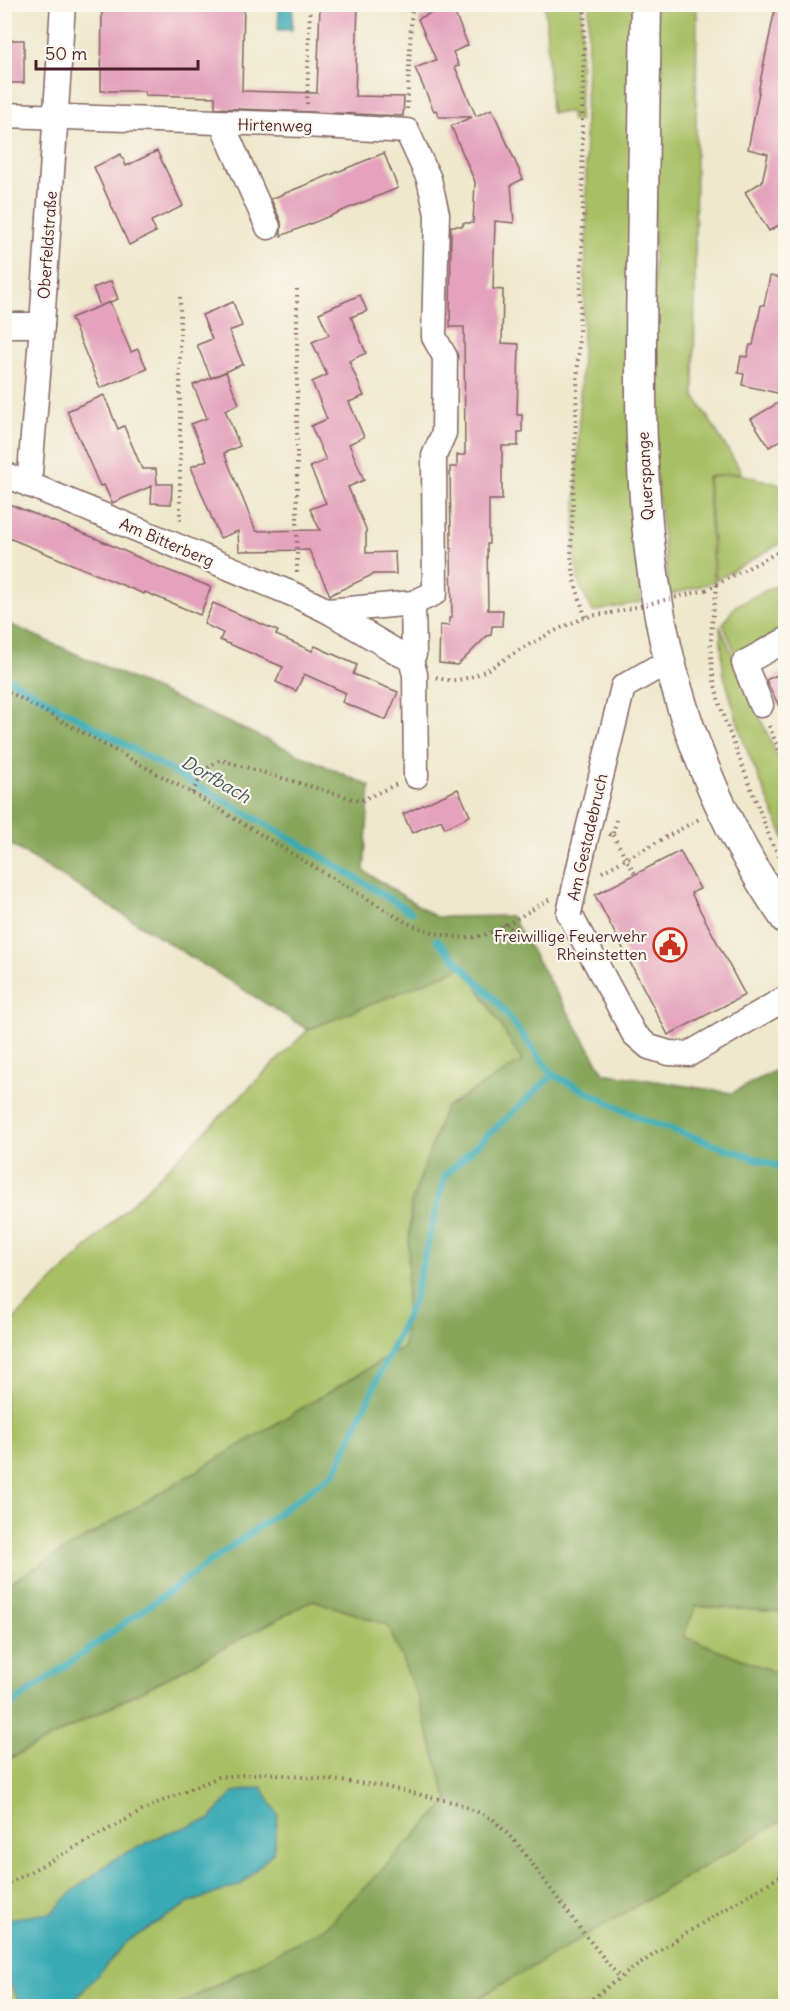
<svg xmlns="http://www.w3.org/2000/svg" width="790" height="2011" font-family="Delius,sans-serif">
<rect width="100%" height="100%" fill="#fbf7ec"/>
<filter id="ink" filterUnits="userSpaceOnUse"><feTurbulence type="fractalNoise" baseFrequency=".0167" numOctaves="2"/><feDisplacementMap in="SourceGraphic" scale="12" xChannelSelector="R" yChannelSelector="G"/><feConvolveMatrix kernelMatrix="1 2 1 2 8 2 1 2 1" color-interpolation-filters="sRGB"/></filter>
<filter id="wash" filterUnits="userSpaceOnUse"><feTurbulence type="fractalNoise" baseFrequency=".008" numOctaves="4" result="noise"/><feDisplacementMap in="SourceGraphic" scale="24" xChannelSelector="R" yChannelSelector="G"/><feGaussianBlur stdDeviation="1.35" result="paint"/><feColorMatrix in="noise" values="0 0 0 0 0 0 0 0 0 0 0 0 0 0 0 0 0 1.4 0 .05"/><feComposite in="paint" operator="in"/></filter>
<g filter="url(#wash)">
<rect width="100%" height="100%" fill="#eee8cc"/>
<g fill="#a8bf64" stroke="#796f48" stroke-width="1.5">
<path d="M545,5H582L579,121H572L571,112L551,113Z"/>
<path d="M589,5H634L632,468L641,602L593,612L579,585L574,553L587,225L585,122Z"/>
<path d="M656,5H697L694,395L741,471L740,473L707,477L714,582L669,595L652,437Z"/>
<path d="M728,474H740L785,486V541L716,580L708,478Z"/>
<path d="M785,581V629L737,656L723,624L735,606Z"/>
<path d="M720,626L785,774V840L744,743L723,672Z"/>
<path d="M465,965L523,1062L445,1108L411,1204L404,1347L5,1586V1328L308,1030Z"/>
<path d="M313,1600L388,1625L420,1703L448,1802L327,1926L177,2006H5V1761L169,1677Z"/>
<path d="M696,1606L785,1612V1676L683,1636Z"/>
<path d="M785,1819V2006H465Z"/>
</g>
<path fill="#86a65a" stroke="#686242" stroke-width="1.5" d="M5,622L370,786L364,871L436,917L511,916L604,1073L732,1093L785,1065V1612L696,1606L683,1636L785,1676V1819L465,2006H177L327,1926L448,1802L420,1703L388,1625L313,1600L169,1677L5,1761V1586L404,1347L411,1204L445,1108L522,1061L465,966L308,1030L5,841Z"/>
<g fill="#39aab3" stroke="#42646f" stroke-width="1.5">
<path d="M279,5H293L292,30H278Z"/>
<path d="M262,1787L278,1815L273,1852L242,1884L189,1903L128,1941L75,2000L64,2006H21L5,1973V1919L52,1913L72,1892L114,1859L167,1833L209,1820L234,1792Z"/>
</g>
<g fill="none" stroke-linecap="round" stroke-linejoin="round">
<g stroke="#39aab3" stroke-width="7">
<path d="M4,676L306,847L411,912"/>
<path d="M437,940L498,1003L553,1075L644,1120L786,1169"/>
<path d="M4,1710L335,1472L413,1302L445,1175L553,1075"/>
</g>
</g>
<g id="blocks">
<g fill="#e4a2bc">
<path d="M206,4H244L242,91L317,93L320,4H358L355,96L404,97L403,116L215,108V97L145,95V91H101L102,7L206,8Z"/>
<path d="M451,4L468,45L453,52L459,66L455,67L476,116L492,109L523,179L511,185L514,223L495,221L493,289L503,290L502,343L519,344L517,415H522V432H518V446H502V500H489V544H487L488,610H503L502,626H492L491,635L487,636L465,658L457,665L439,663L440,625L449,626V618H452L450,467H457V455H465L464,327H450L451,226H463V223H473L475,182L451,126L472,117H439L436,110L434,111L415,68L436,60L418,19Z"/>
<path d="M776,4H786V221L769,231L745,192L762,182L768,154L748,149L759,92H758Z"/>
<rect x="4" y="40" width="20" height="43"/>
<path d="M157,151L183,206L151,221L156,232L129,245L94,167L121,154L126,166Z"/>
<path d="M384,153L398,188L281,236V222L271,199Z"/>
<path d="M770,276L786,279V395L742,385L744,374L738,373L741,356L747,357L750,345H753L761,305H764Z"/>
<path d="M111,281L118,299L110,302L131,352L138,349L147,369L100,388L71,318L110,302L100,306L93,288Z"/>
<path d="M360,295L367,311L351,317L366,353L349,361L364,396L349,402L364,437L349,444L364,480L348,487L366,529V553L395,552L396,574H374L330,595L309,550L239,551L238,531L220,538L191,467L207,460L191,424L207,418L193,385L226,372L239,404L225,410L240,446L224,453L256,531L320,530L310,509L326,503L310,467L326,460L311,426L327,419L312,382L327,375L312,342L329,335L319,313Z"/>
<path d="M233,302L242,326L229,331L243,364L211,378L197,345L212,339L202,315Z"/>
<path d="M104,395L118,429L124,426L142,469H156L157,484H172L171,504L151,503L152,486L112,503L104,485L100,486L67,411Z"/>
<path d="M786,398V437L769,447L751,419Z"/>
<path d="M4,502L95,538L162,568L211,587L200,615L145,592L144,594L4,536Z"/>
<path d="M213,603L278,631L276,635L312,651L315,646L357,665L353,674L398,692L386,720L342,702L346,693L304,674L296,691L276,682L283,667L220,640L223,633L204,624Z"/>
<path d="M786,671V720L766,680Z"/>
<path d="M458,789L470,816L445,828L441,820L412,833L403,814Z"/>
<path d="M680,851L700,889L691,893L745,995L668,1035L595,895Z"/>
</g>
</g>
</g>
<g filter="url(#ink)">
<use href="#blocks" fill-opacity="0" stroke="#836563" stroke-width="1.5"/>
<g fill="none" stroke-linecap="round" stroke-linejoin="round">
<defs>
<g id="minor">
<path d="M4,115L306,125L407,131L429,179L437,214L434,337L445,357L444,433L434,456L435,593L413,603L328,611"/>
<path d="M222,124L268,227"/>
<path d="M4,325H42"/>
<path d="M4,474L297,596L328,611L402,655L410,657"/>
<path d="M29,485L42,325L63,4"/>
<path d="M410,657L415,674L416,776"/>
<path d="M410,657L414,654L413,603"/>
<path d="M761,705L744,663L786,640"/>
<path d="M583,850L623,687L656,668L671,664"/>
<path d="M569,913L634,1034L649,1047L669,1053L689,1054L786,998"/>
</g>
<path id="major" d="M646,4C645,91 643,178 642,265C640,378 638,494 658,605C677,717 721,826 786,919"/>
</defs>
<use href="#minor" stroke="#836563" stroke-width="27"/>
<use href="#major" stroke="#836563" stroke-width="33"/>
<g stroke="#836563" stroke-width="4" stroke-dasharray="1.5 4.5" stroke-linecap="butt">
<path d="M307,104L310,4"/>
<path d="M407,109L412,4"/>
<path d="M297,289V574"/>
<path d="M180,297V523"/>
<path d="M717,585C714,608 710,630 711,654C712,690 727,726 740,760C751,788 762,817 773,846L779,856"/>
<path d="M706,590L786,548"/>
<path d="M585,617L575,582L571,556L583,221L582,120L585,4"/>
<path d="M436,677C465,689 498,663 521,649C541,638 563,626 584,618C592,615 603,614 611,613"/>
<path d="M4,689L192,793L407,923C428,931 451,940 475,937C496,934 530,910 550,899"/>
<path d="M769,726L786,767"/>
<path d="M192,793C200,778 205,766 221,760L360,801L397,784"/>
<path d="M609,834L613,835L616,820"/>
<path d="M602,872L701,818"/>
<path d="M504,924L520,934L543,937L563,953"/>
<path d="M4,1886L155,1804L219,1777L266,1773L377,1785L457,1803L493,1819L519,1846L578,1926L619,1977"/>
<path d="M583,2006C646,1956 716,1914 786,1873"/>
</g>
<use href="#minor" stroke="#fff" stroke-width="24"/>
<use href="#major" stroke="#fff" stroke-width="30"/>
<defs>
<path id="minor-bridge" d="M569,913L583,850"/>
</defs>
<use href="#minor-bridge" stroke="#836563" stroke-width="27" stroke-linecap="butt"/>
<g stroke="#836563" stroke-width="4" stroke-dasharray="1.5 4.5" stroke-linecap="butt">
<path d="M611,613L706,590"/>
<path d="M613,835L635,874"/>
</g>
<use href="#minor-bridge" stroke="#fff" stroke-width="24"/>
</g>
</g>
<defs>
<symbol id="civic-ring" viewBox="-11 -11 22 22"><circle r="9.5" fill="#fbf7ec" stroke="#c8321e" stroke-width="1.5"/><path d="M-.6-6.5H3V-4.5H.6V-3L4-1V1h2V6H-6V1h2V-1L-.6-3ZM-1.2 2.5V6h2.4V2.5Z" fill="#c8321e"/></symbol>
</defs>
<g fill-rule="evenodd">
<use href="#civic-ring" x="651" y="926" width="38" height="38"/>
</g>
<g text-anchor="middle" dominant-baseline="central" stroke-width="4.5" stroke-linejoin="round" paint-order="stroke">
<g font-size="16" fill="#4a1f2b" stroke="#fbf7ec">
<text transform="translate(275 125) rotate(1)">Hirtenweg</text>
<text transform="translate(47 245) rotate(-86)">Oberfeldstraße</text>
<text transform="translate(645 476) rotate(-93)">Querspange</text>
<text transform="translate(167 542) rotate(23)">Am Bitterberg</text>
<text transform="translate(587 837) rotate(-77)">Am Gestadebruch</text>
</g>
<g font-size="16" fill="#4a1f2b" stroke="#fbf7ec" text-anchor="end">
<text x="647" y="936">Freiwillige Feuerwehr<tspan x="647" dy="18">Rheinstetten</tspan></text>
</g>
<g font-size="18" font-style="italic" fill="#435761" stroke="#fbf7ec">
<text transform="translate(216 779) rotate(30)">Dorfbach</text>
</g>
</g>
<rect width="790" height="2011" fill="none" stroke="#fbf7ec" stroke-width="24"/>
<path d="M36 60v9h162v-9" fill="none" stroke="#4a1f2b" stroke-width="3"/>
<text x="45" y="60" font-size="18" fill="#4a1f2b" stroke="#fbf7ec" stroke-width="4.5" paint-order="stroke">50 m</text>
</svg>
